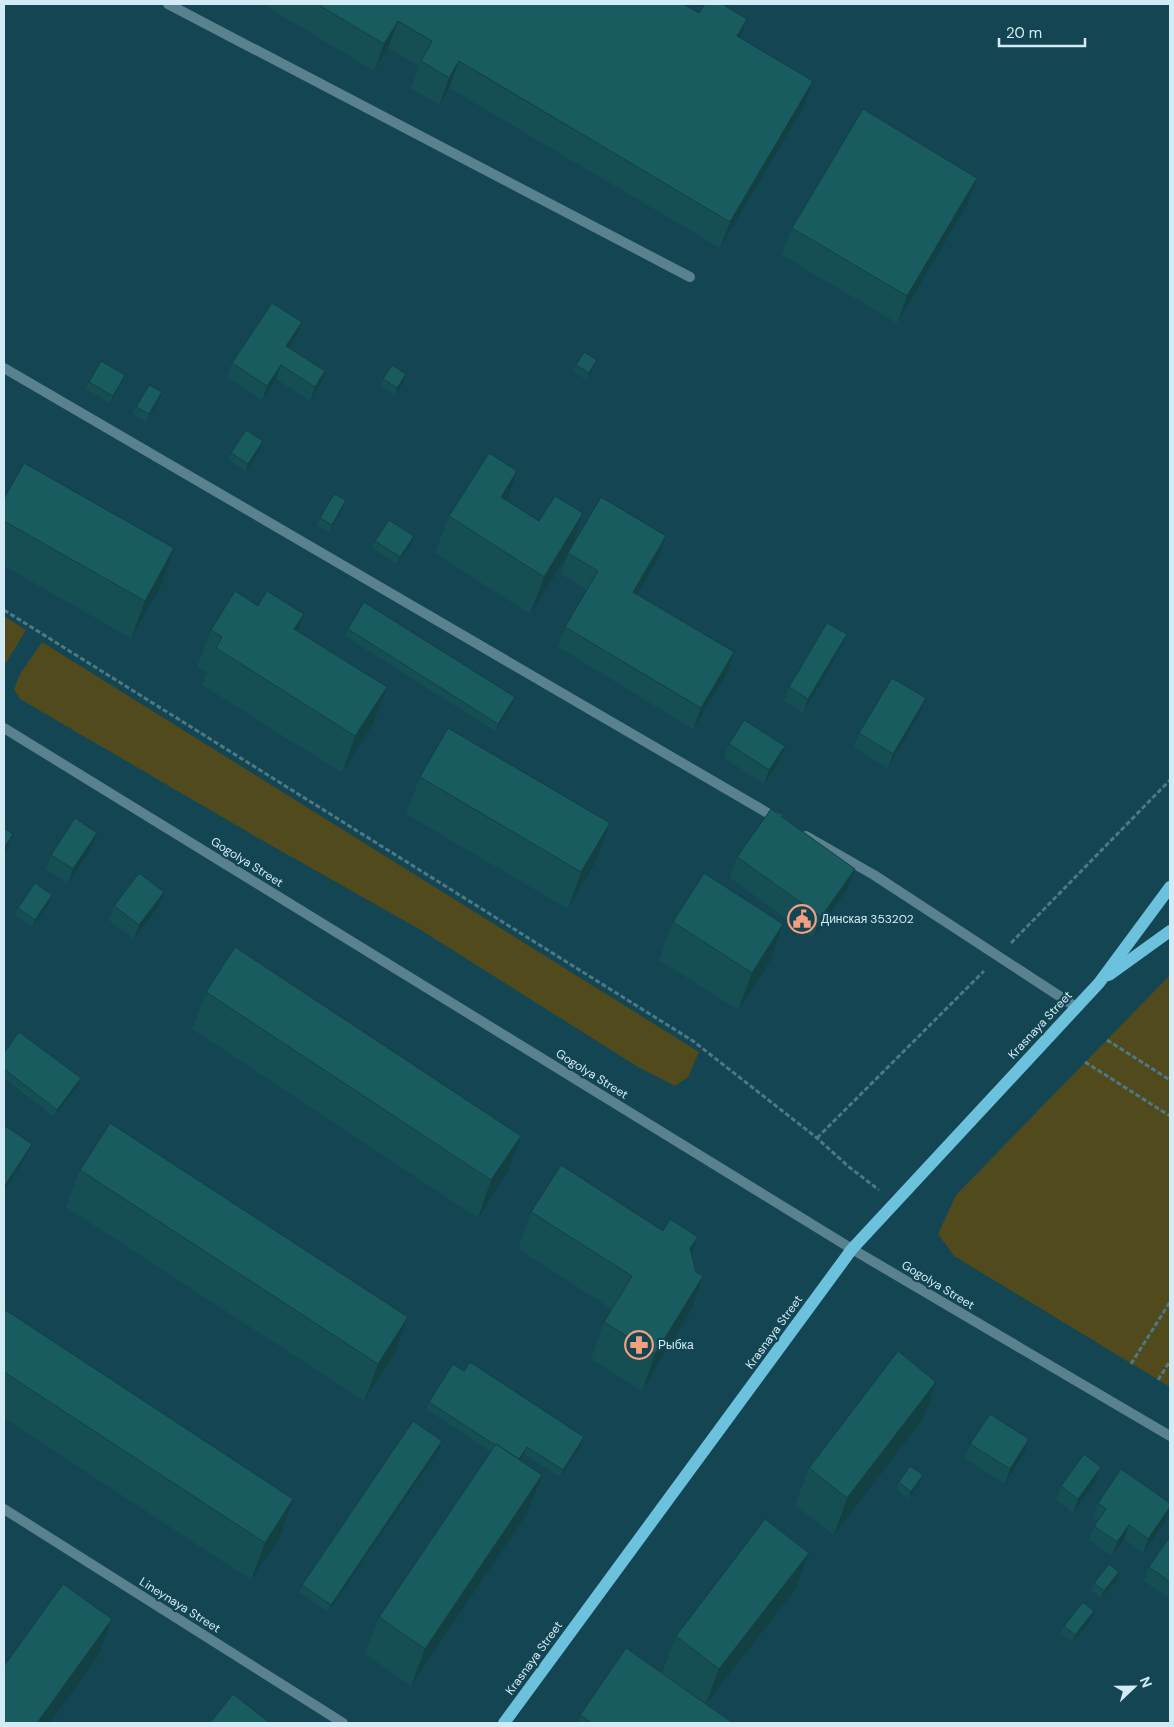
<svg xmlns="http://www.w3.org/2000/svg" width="1174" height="1727" font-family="'DM Sans',sans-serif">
<rect width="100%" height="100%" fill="#134553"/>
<g fill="#504a1c">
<path d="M4,616L26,630L4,666Z"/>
<path d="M42,642L699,1052L688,1077L675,1086L638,1067L419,929L258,838L20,699L14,689L20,674Z"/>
<path d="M1170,975V1387L954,1256L938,1234L956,1195Z"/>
</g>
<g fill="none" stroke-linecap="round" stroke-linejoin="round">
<g stroke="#4e7884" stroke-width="3" stroke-dasharray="5 2.5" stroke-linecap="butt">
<path d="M4,610L693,1041L817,1138L849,1167L879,1190"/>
<path d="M1011,943L1170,780"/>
<path d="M1107,1040L1170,1080"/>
<path d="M1085,1062L1170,1116"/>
<path d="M817,1138L984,971"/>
<path d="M1131,1364L1170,1302"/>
<path d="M1158,1380L1170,1361"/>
</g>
<g stroke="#59818e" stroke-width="10">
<path d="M168,4L690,277"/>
<path d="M4,368L778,819"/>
<path d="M806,836L874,875L1076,1007"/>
</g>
<path stroke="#59818e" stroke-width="10" d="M4,1509L343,1723"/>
<path stroke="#59818e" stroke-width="10" d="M4,728L852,1249L1170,1436"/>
<g stroke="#6cc1dd" stroke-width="12">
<path d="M1109,975L1170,931"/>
<path d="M504,1723L852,1249L1099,983L1170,887"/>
</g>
</g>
<g fill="#164f53">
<path d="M262,4H683L699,13L747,19L740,37L803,108L720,248L449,88L439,105L411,88L419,66L388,48L374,71Z"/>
<path d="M977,178L967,205L897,323L782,255L792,228Z"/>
<path d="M296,337L289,348L320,385L310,401L276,379L262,400L227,377L232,363Z"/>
<path d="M597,360L594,367L587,380L573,372L576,365Z"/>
<path d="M406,374L404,381L395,395L381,386L383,379Z"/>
<path d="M89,382H122L110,403L86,389Z"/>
<path d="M159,400L146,422L133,414L136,407Z"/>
<path d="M261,448L246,471L229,460L231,453Z"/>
<path d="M4,499L161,586L131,638L4,566Z"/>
<path d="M346,500L343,508L329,532L317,526L320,518Z"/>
<path d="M507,500L570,549L666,536L659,557L637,594L734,652L727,673L693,729L558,647L565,627L587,590L561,574L568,554L530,614L435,553L449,516Z"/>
<path d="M375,541L412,543L397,564L373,548Z"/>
<path d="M348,629L512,705L495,731L345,636Z"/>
<path d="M211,630L298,631L387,687L373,724L342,773L202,685L207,673L197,667Z"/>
<path d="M841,648L803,713L784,701L789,687Z"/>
<path d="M926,698L921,712L888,768L854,747L859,733Z"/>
<path d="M729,744L785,746L780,760L764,784L724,758Z"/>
<path d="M420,777L610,823L596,861L568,909L406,814Z"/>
<path d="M92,847L68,883L46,869L51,855Z"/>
<path d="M737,857L855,869L847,890L813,938L730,878Z"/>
<path d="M52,895L50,902L32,927L15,915L18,908Z"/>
<path d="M114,906H159L134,939L109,920Z"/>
<path d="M673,922L783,924L770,961L738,1010L659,960Z"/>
<path d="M206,992L507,1173L478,1218L192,1029Z"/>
<path d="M4,1053L81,1078L78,1086L54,1117L4,1078Z"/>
<path d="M80,1170L394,1355L364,1401L66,1207Z"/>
<path d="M531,1212L692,1254L689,1314L642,1391L591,1359L604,1322L612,1309L518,1249Z"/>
<path d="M4,1309L293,1499L280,1537L251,1580L4,1418Z"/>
<path d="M464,1371L584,1437L582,1444L560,1477L524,1454L520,1460L542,1475L528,1512L411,1686L365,1654L379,1617L491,1452L426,1409L429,1402Z"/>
<path d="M923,1419L834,1535L795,1505L809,1468Z"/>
<path d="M1029,1439L1024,1453L1005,1484L965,1458L970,1444Z"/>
<path d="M442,1441L440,1448L328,1612L299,1592L302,1585Z"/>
<path d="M1101,1467L1096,1481L1073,1513L1056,1500L1061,1486Z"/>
<path d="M899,1482H920L908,1499L896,1490Z"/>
<path d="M1098,1503H1170V1510L1167,1519L1143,1553L1124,1539L1112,1556L1089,1540L1094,1526L1097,1521L1093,1517Z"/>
<path d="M1170,1536V1599L1144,1581L1149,1567Z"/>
<path d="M809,1553L795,1590L707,1705L733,1723H577L580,1715L662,1673L676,1636Z"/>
<path d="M1117,1579L1101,1598L1091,1590L1094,1583Z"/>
<path d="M1092,1618L1073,1642L1061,1633L1064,1626Z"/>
</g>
<g fill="#124043">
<path d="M747,19L737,46V36Z"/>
<path d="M398,21L388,48L374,71L384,44Z"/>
<path d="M459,61L449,88L439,105L449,78Z"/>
<path d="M813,81L803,108L720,248L730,222Z"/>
<path d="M977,178L967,205L897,323L907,296Z"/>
<path d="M302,322L296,337L281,360L286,346Z"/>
<path d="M597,360L594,367L587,380L589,373Z"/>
<path d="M281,365L276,379L262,400L267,386Z"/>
<path d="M325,371L320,385L310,401L315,387Z"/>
<path d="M406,374L404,381L395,395L397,388Z"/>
<path d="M125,375L122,382L110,403L113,396Z"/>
<path d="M162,392L159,400L146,422L149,414Z"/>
<path d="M263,441L261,448L246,471L248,464Z"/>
<path d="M517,471L504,509L501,497Z"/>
<path d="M346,500L343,508L329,532L332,525Z"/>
<path d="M583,513L570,551L530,614L544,577Z"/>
<path d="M414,536L412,543L397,564L400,557Z"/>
<path d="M666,536L659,557L626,613L633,592Z"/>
<path d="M174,548L161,586L131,638L145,601Z"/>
<path d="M304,614L290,651L294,629Z"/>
<path d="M847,634L841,648L803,713L808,699Z"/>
<path d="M734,652L727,673L693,729L701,708Z"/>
<path d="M387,687L373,724L342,773L355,736Z"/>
<path d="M515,697L512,705L495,731L498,724Z"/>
<path d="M926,698L921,712L888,768L893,754Z"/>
<path d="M785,746L780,760L764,784L769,770Z"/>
<path d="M610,823L596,861L568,909L581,872Z"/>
<path d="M97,833L92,847L68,883L73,869Z"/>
<path d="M13,834L8,848L4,855V848Z"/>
<path d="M855,869L847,890L813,938L821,917Z"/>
<path d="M164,892L159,906L134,939L139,925Z"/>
<path d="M52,895L50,902L32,927L35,920Z"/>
<path d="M783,924L770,961L738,1010L752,973Z"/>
<path d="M81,1078L78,1086L54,1117L57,1110Z"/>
<path d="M521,1136L507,1173L478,1218L491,1180Z"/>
<path d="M32,1144L29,1151L4,1191V1187Z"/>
<path d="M698,1237L684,1274L690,1248Z"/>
<path d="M703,1276L689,1314L642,1391L655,1354Z"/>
<path d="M408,1317L394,1355L364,1401L378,1364Z"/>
<path d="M936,1382L923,1419L834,1535L847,1498Z"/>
<path d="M584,1437L582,1444L560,1477L563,1470Z"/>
<path d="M1029,1439L1024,1453L1005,1484L1010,1469Z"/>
<path d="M442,1441L440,1448L328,1612L331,1605Z"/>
<path d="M527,1447L524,1454L515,1468L518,1461Z"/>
<path d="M1101,1467L1096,1481L1073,1513L1078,1499Z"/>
<path d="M542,1475L528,1512L411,1686L425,1649Z"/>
<path d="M923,1475L920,1482L908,1499L911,1492Z"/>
<path d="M293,1499L280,1537L251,1580L265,1543Z"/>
<path d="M1170,1507V1510L1167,1519L1143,1553L1148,1539Z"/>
<path d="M1129,1525L1124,1539L1112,1556L1117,1542Z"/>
<path d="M809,1553L795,1590L705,1706L719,1669Z"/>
<path d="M1119,1572L1117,1579L1101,1598L1104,1591Z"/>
<path d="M1094,1611L1092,1618L1073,1642L1075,1635Z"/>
<path d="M112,1619L98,1656L50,1723H37Z"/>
</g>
<g fill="#195c60" stroke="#124043">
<path d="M317,4H683L699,13L705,4H722L747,19L737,36L813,81L730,222L459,61L449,78L421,61L432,41L398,21L384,44Z"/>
<path d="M863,109L977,178L907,296L792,228Z"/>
<path d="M272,303L302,322L286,346L325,371L315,387L281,365L267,386L232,363Z"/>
<path d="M584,352L597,360L589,373L576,365Z"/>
<path d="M101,361L125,375L113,396L89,382Z"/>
<path d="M392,365L406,374L397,388L383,379Z"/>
<path d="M149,385L162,392L149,414L136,407Z"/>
<path d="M246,430L263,441L248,464L231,453Z"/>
<path d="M489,453L517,471L501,497L539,521L555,496L583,513L544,577L449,516Z"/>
<path d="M24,463L174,548L145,601L4,521V499Z"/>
<path d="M334,494L346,500L332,525L320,518Z"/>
<path d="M601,497L666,536L633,592L734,652L701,708L565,627L598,571L568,553Z"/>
<path d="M389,520L414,536L400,557L375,541Z"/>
<path d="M235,591L258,606L267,591L304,614L294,629L387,687L355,736L216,648L222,637L211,630Z"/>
<path d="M364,602L515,697L498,724L348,629Z"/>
<path d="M827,623L847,634L808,699L789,687Z"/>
<path d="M892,678L926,698L893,754L859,733Z"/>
<path d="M744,720L785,746L769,770L729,744Z"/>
<path d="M448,728L610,823L581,872L420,777Z"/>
<path d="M771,809L855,869L821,917L737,857Z"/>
<path d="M75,818L97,833L73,869L51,855Z"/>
<path d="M4,828L13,834L4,848Z"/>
<path d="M139,873L164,892L139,925L114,906Z"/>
<path d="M704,873L783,924L752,973L673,922Z"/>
<path d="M35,883L52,895L35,920L18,908Z"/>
<path d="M235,947L521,1136L491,1180L206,992Z"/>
<path d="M19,1032L81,1078L57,1110L4,1069V1053Z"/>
<path d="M110,1123L408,1317L378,1364L80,1170Z"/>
<path d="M4,1125L32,1144L4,1187Z"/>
<path d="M561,1165L663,1231L670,1219L698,1237L690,1248L696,1272L703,1276L655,1354L604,1322L632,1276L531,1212Z"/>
<path d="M4,1309L293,1499L265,1543L4,1372Z"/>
<path d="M898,1351L936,1382L847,1498L809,1468Z"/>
<path d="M470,1362L584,1437L563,1470L527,1447L519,1459L496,1444L495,1445L429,1402L453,1364L464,1371Z"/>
<path d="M990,1414L1029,1439L1010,1469L970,1444Z"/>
<path d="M413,1421L442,1441L331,1605L302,1585Z"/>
<path d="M496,1444L542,1475L425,1649L379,1617Z"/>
<path d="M1084,1454L1101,1467L1078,1499L1061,1486Z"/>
<path d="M910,1466L923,1475L911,1492L899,1482Z"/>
<path d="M1121,1469L1170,1503V1507L1148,1539L1129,1525L1117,1542L1094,1526L1106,1509L1098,1503Z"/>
<path d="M765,1519L809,1553L719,1669L676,1636Z"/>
<path d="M1170,1536V1582L1149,1567Z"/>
<path d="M1109,1564L1119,1572L1104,1591L1094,1583Z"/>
<path d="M63,1584L112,1619L37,1723H4V1666Z"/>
<path d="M1083,1602L1094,1611L1075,1635L1064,1626Z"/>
<path d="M626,1648L733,1723H592L580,1715Z"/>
<path d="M233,1694L270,1723H210Z"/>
</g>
<defs>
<symbol id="civic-ring" viewBox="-11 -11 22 22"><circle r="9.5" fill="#134553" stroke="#f2a080" stroke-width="1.5"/><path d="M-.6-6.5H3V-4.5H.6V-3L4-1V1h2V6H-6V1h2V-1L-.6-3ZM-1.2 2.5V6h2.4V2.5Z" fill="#f2a080"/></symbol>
<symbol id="pharmacy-ring" viewBox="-11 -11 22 22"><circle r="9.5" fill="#134553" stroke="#f2a080" stroke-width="1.5"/><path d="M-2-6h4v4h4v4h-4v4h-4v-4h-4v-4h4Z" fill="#f2a080"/></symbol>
</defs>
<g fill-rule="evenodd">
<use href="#civic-ring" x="786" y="903" width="32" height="32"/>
<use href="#pharmacy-ring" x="623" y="1329" width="32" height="32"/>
</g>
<g text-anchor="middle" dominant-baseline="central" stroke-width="4.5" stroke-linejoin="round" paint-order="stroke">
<g font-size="12" fill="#d3ebf4" stroke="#134553">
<text transform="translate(247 862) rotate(32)">Gogolya Street</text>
<text transform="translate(1040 1025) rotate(-47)">Krasnaya Street</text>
<text transform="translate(592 1074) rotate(32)">Gogolya Street</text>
<text transform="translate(938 1285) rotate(31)">Gogolya Street</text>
<text transform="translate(774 1332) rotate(-54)">Krasnaya Street</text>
<text transform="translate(180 1605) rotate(32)">Lineynaya Street</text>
<text transform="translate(534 1658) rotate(-54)">Krasnaya Street</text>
</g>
<g font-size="12" fill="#d3ebf4" stroke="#134553" text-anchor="start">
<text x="821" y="919">Динская 353202</text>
<text x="658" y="1345">Рыбка</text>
</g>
</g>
<rect width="1174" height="1727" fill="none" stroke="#d3ebf4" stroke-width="10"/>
<g transform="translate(1134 1687) rotate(68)" stroke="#134553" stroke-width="4" paint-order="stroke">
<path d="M0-4L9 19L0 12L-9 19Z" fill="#d3ebf4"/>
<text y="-8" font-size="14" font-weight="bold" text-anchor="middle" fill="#d3ebf4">N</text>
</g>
<path d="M999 38v8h86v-8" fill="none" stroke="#d3ebf4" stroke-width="2.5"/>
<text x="1006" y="38" font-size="15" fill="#d3ebf4" stroke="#134553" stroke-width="4" paint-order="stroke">20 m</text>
</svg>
